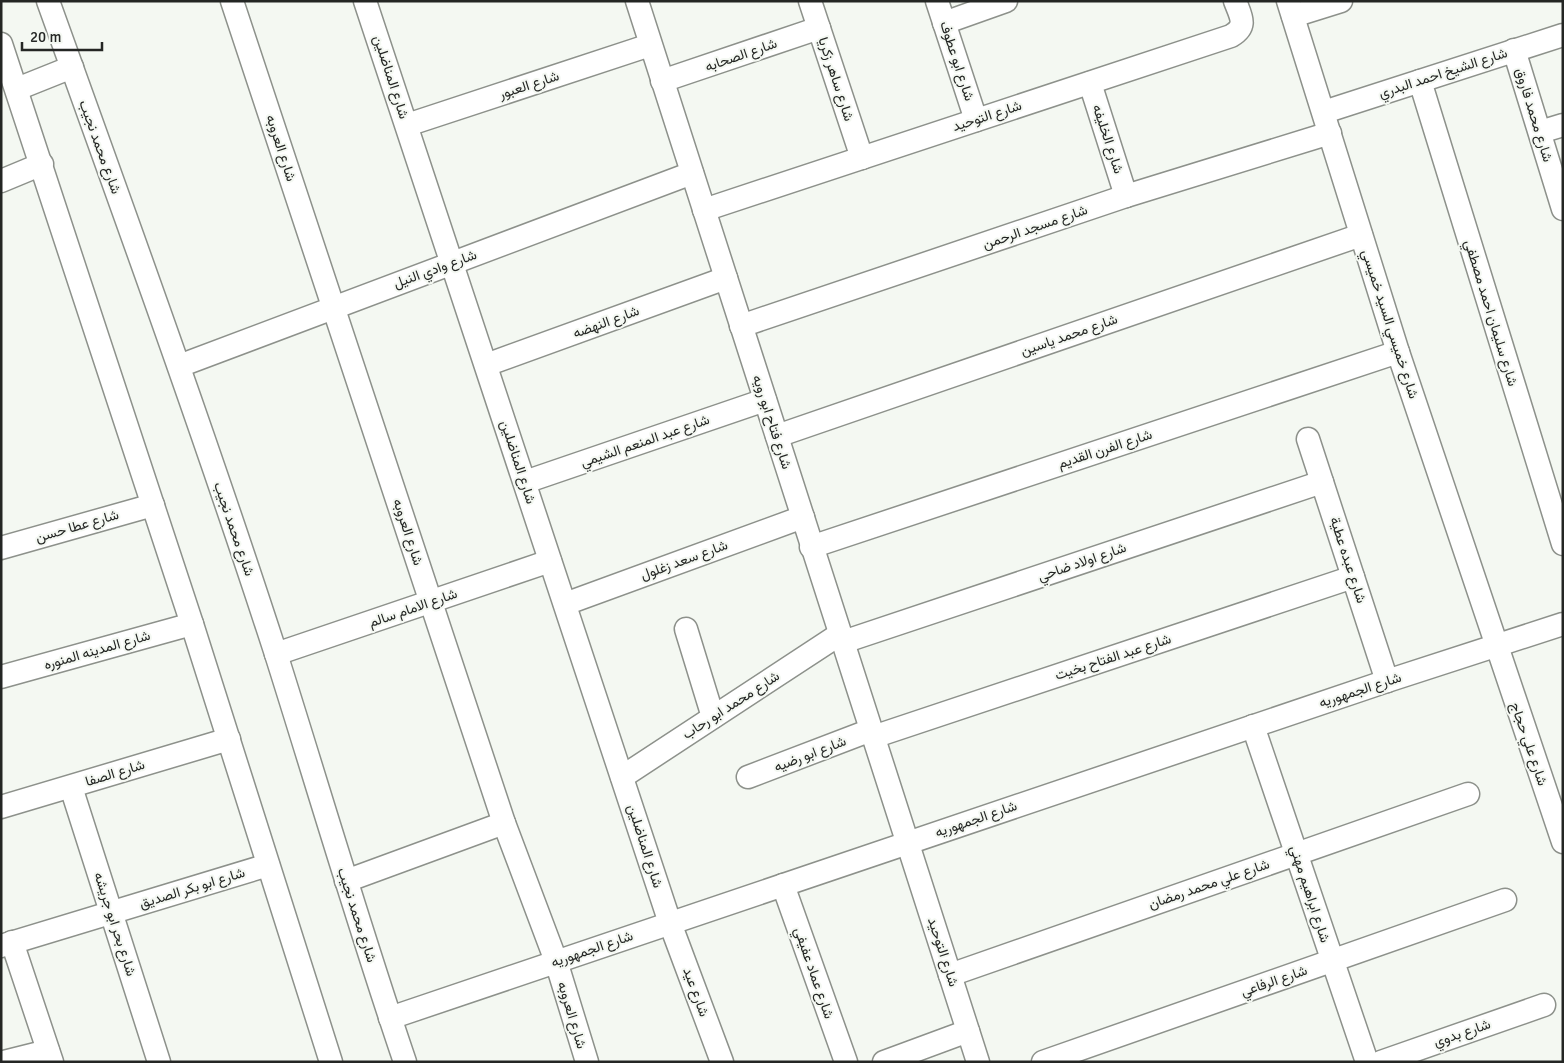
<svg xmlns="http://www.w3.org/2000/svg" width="1564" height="1063" font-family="Signika,Vazirmatn,sans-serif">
<rect width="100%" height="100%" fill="#f4f8f2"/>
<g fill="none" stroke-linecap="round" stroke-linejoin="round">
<defs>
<g id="street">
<path d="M48,1C126,218 205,435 276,654C319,790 359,927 405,1062"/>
<path d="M232,1L504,823L556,961L587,1062"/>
<path d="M365,1L670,923L722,1062"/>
<path d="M637,1L978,1062"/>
<path d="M810,1L862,158"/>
<path d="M937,1L976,120"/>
<path d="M1288,1L1398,352L1563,842"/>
<path d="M1293,16L1341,1"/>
<path d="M944,23L1006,1"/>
<path d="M1,44L192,624L331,1062"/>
<path d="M1514,50L1563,209"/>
<path d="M662,81L819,28"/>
<path d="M1420,81L1563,544"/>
<path d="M1090,83L1126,196"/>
<path d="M17,89L72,67"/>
<path d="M1324,112L1563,35"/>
<path d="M407,125L650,45"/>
<path d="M1540,132L1563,125"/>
<path d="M1,181L42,164"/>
<path d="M704,210L1231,36C1248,26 1241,17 1235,1"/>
<path d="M741,326L1126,196L1330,133"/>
<path d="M486,365L726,278"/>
<path d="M179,366L692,173"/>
<path d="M777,436L1361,235"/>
<path d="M1308,439L1387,681"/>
<path d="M525,482L765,400"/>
<path d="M811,547L1398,352"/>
<path d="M1,548L153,505"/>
<path d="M565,604L803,517"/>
<path d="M686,629L713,717"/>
<path d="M843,642L1322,482"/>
<path d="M276,654L550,561"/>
<path d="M1,677L192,624"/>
<path d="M1253,726L1367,1062"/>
<path d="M873,737L1353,577"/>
<path d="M622,777L840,634"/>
<path d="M748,777L871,730"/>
<path d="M71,787L159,1062"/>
<path d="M1,807L229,739"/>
<path d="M346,881L504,823"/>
<path d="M783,885L846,1062"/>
<path d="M12,942L52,1062"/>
<path d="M1,946L268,865"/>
<path d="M950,975L1468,794"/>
<path d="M390,1018L1387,681L1563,624"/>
<path d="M4,1062L48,1051"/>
<path d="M884,1062L968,1031"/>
<path d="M1043,1062L1505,900"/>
<path d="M1381,1062L1544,1005"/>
</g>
</defs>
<use href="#street" stroke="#8d918b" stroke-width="25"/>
<use href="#street" stroke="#fff" stroke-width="22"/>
</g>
<g text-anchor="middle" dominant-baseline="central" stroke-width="4" stroke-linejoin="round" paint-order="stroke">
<g font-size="14" fill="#242624" stroke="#f4f8f2">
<text transform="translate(741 55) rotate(-19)">شارع الصحابه</text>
<text transform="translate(957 61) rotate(72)">شارع ابو عطوف</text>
<text transform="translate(1443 73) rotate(-18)">شارع الشيخ احمد البدري</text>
<text transform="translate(391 77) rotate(72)">شارع المناضلين</text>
<text transform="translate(836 79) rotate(72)">شارع ساهر زكريا</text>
<text transform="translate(529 85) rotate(-18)">شارع العبور</text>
<text transform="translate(1534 115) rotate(73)">شارع محمد فاروق</text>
<text transform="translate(987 116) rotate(-18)">شارع التوحيد</text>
<text transform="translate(1108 139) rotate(72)">شارع الخليفه</text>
<text transform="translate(100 147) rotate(70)">شارع محمد نجيب</text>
<text transform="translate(281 148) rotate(72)">شارع العروبه</text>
<text transform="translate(1035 227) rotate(-19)">شارع مسجد الرحمن</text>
<text transform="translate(435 269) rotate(-20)">شارع وادي النيل</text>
<text transform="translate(1491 313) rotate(73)">شارع سليمان احمد مصطفي</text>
<text transform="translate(606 322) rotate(-20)">شارع النهضه</text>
<text transform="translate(1390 324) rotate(72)">شارع خميسي السيد خميسي</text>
<text transform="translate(1069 335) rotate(-19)">شارع محمد ياسين</text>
<text transform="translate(772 422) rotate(72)">شارع فتاح ابو رويه</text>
<text transform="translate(645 441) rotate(-19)">شارع عبد المنعم الشيمي</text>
<text transform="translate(1105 449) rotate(-18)">شارع الفرن القديم</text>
<text transform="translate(518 462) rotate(72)">شارع المناضلين</text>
<text transform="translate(77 526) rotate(-16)">شارع عطا حسن</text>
<text transform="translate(234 529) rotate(71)">شارع محمد نجيب</text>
<text transform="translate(408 532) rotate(72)">شارع العروبه</text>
<text transform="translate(684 560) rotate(-20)">شارع سعد زغلول</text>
<text transform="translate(1348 560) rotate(72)">شارع عبده عطية</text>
<text transform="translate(1082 562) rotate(-19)">شارع اولاد ضاحي</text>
<text transform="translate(413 608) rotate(-19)">شارع الامام سالم</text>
<text transform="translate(97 650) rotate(-16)">شارع المدينه المنوره</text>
<text transform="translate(1113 657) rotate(-18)">شارع عبد الفتاح بخيت</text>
<text transform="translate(1360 690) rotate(-18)">شارع الجمهوريه</text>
<text transform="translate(731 705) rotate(-33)">شارع محمد ابو رحاب</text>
<text transform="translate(1529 744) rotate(71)">شارع علي حجاج</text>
<text transform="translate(810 754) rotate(-21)">شارع ابو رضيه</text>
<text transform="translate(115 773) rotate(-17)">شارع الصفا</text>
<text transform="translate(976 819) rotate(-19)">شارع الجمهوريه</text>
<text transform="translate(645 846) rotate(72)">شارع المناضلين</text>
<text transform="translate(1209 884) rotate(-19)">شارع علي محمد رمضان</text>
<text transform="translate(192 888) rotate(-17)">شارع ابو بكر الصديق</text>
<text transform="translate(1310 894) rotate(72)">شارع ابراهيم مهني</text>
<text transform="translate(357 915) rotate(72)">شارع محمد نجيب</text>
<text transform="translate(115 924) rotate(72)">شارع بحر ابو جريشه</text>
<text transform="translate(592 949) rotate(-19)">شارع الجمهوريه</text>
<text transform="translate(943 952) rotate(72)">شارع التوحيد</text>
<text transform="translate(814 973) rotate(71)">شارع عماد عفيفي</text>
<text transform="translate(1274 981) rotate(-19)">شارع الرفاعي</text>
<text transform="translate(696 992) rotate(70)">شارع عيد</text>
<text transform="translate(572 1015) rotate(73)">شارع العروبه</text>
<text transform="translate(1462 1033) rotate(-19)">شارع بدوي</text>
</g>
</g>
<rect width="1564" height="1063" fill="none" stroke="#242624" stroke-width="5"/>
<path d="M22 42v8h80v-8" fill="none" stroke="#242624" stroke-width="2.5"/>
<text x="30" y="42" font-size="15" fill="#242624" stroke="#f4f8f2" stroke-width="4" paint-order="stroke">20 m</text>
</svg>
